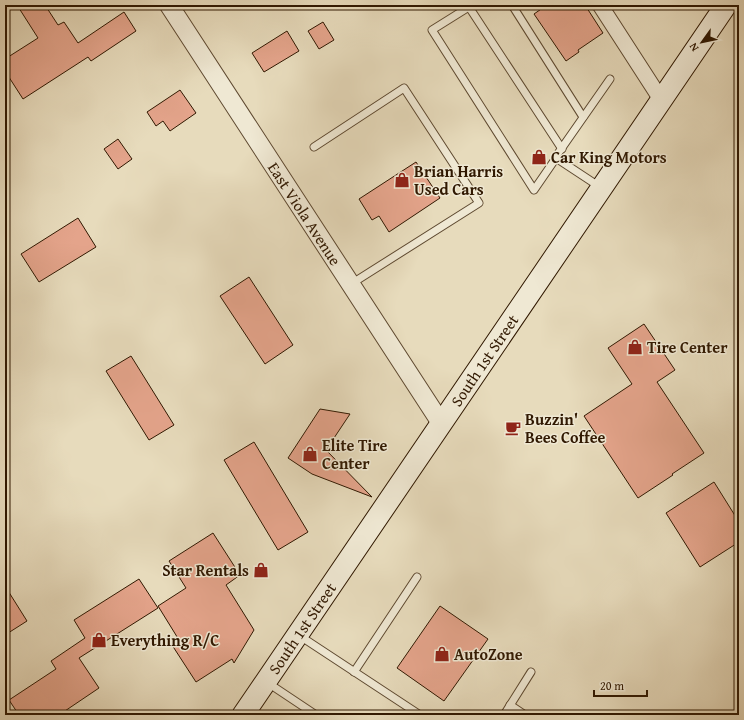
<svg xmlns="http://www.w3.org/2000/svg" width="744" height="720" font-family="'Gentium Book Plus',serif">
<rect width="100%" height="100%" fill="#e7dbbc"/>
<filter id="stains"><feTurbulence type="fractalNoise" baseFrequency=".005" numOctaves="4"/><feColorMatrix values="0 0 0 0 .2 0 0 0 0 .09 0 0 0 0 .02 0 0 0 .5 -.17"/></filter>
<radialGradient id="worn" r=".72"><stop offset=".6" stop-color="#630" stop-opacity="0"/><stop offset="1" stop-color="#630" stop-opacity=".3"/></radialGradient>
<g fill="#e4a48b" stroke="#301801">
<path d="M17,5H45L58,25L64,22L78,43L124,12L136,31L91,61L88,57L23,99L5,71V59L38,38Z"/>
<path d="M547,5H585L603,33L578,50L579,52L566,61L534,14Z"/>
<path d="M323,22L334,40L319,49L308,31Z"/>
<path d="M287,31L299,51L264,72L252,53Z"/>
<path d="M180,90L196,113L170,131L163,121L156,126L147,112Z"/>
<path d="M118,139L132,159L118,169L104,149Z"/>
<path d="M416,162L440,198L389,232L379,216L372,220L359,199Z"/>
<path d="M78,218L96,247L39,282L21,254Z"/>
<path d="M249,277L293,345L265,364L220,296Z"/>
<path d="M644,324L675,370L657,382L704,453L672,474L673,475L638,498L584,416L632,384L608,348Z"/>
<path d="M131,356L174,425L149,440L106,371Z"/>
<path d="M320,409L350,414L326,450L372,497L312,474L288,458Z"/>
<path d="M254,442L308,532L278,550L224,460Z"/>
<path d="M714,482L739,522V542L700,567L666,513Z"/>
<path d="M213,533L240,575L226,585L254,630L234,663L232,659L196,682L172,645L179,640L158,606L186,588L169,561Z"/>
<path d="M139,579L158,608L79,658L99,688L59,715H19L9,700L56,669L51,661L85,638L74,620Z"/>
<path d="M5,586L27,621L5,635Z"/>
<path d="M440,606L488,639L444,701L397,668Z"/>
</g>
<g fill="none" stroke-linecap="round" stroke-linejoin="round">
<defs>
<g id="service">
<path d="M472,5L432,30L534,190L556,158L600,187"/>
<path d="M512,5L583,117"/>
<path d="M469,7L562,149"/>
<path d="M314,147L404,88L479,203L351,284"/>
<path d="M559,152L610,79"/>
<path d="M300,636L420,715"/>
<path d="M354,672L417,577"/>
<path d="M268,683L316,715"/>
<path d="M510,705L525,715"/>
<path d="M504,715L531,672"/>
</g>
<path id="minor" d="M600,5L662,101"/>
<g id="tertiary">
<path id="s1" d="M169,5L441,423"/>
</g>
<g id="secondary">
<path id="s2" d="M243,715L726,5"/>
</g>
</defs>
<use href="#service" stroke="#5e4930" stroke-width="9"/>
<use href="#minor" stroke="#5e4930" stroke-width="17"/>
<use href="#tertiary" stroke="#5e4930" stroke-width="20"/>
<use href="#secondary" stroke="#301801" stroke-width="23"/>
<use href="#service" stroke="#efe8d3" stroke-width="7"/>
<use href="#minor" stroke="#efe8d3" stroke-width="15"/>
<use href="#tertiary" stroke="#efe8d3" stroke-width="18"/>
<use href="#secondary" stroke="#efe8d3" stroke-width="21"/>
</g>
<defs>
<symbol id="shop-bare" viewBox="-9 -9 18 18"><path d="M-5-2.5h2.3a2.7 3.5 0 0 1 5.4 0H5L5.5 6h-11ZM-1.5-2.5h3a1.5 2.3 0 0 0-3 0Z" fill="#8f2418" stroke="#efe8d3" stroke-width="2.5" paint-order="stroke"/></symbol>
<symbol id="cafe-bare" viewBox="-9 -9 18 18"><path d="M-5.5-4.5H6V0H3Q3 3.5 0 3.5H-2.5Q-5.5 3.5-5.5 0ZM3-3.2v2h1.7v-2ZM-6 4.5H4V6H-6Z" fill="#8f2418" stroke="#efe8d3" stroke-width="2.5" paint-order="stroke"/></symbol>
</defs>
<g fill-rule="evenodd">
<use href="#shop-bare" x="528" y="146" width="22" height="22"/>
<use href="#shop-bare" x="391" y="169" width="22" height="22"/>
<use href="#shop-bare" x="624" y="336" width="22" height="22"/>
<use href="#cafe-bare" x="502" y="417" width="22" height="22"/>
<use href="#shop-bare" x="299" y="443" width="22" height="22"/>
<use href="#shop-bare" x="250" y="559" width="22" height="22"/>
<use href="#shop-bare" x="88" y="629" width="22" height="22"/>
<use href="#shop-bare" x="431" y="643" width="22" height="22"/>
</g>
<g text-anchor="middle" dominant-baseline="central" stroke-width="3" stroke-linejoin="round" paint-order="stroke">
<g font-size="16" font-weight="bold" fill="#301801" stroke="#efe8d3" text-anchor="start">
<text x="551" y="157">Car King Motors</text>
<text x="414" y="171">Brian Harris<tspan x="414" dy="18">Used Cars</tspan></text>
<text x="647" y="347">Tire Center</text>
<text x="525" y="419">Buzzin'<tspan x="525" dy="18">Bees Coffee</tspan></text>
<text x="322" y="445">Elite Tire<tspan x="322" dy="18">Center</tspan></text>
<text x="249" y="570" text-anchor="end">Star Rentals</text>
<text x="111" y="640">Everything R/C</text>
<text x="454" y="654">AutoZone</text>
</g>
<g font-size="16" fill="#301801" stroke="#efe8d3">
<text stroke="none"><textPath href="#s1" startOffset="249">East Viola Avenue</textPath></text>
<text stroke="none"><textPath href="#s2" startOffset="429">South 1st Street</textPath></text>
<text stroke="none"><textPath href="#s2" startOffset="105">South 1st Street</textPath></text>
</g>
</g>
<rect width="744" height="720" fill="none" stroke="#e7dbbc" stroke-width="20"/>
<rect x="6" y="6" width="732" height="708" fill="none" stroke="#301801" stroke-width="2"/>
<rect x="10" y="10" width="724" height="700" fill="none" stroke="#301801"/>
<g transform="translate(702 42) rotate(237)" stroke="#efe8d3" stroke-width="3" paint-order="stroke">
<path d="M0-3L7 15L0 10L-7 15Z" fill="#301801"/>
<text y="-6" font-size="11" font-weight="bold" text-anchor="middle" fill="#301801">N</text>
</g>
<path d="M594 690v6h53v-6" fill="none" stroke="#301801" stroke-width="2"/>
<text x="600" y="690" font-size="12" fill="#301801" stroke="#efe8d3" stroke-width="3" paint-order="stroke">20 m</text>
<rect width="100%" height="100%" filter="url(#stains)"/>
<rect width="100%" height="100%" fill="url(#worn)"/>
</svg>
